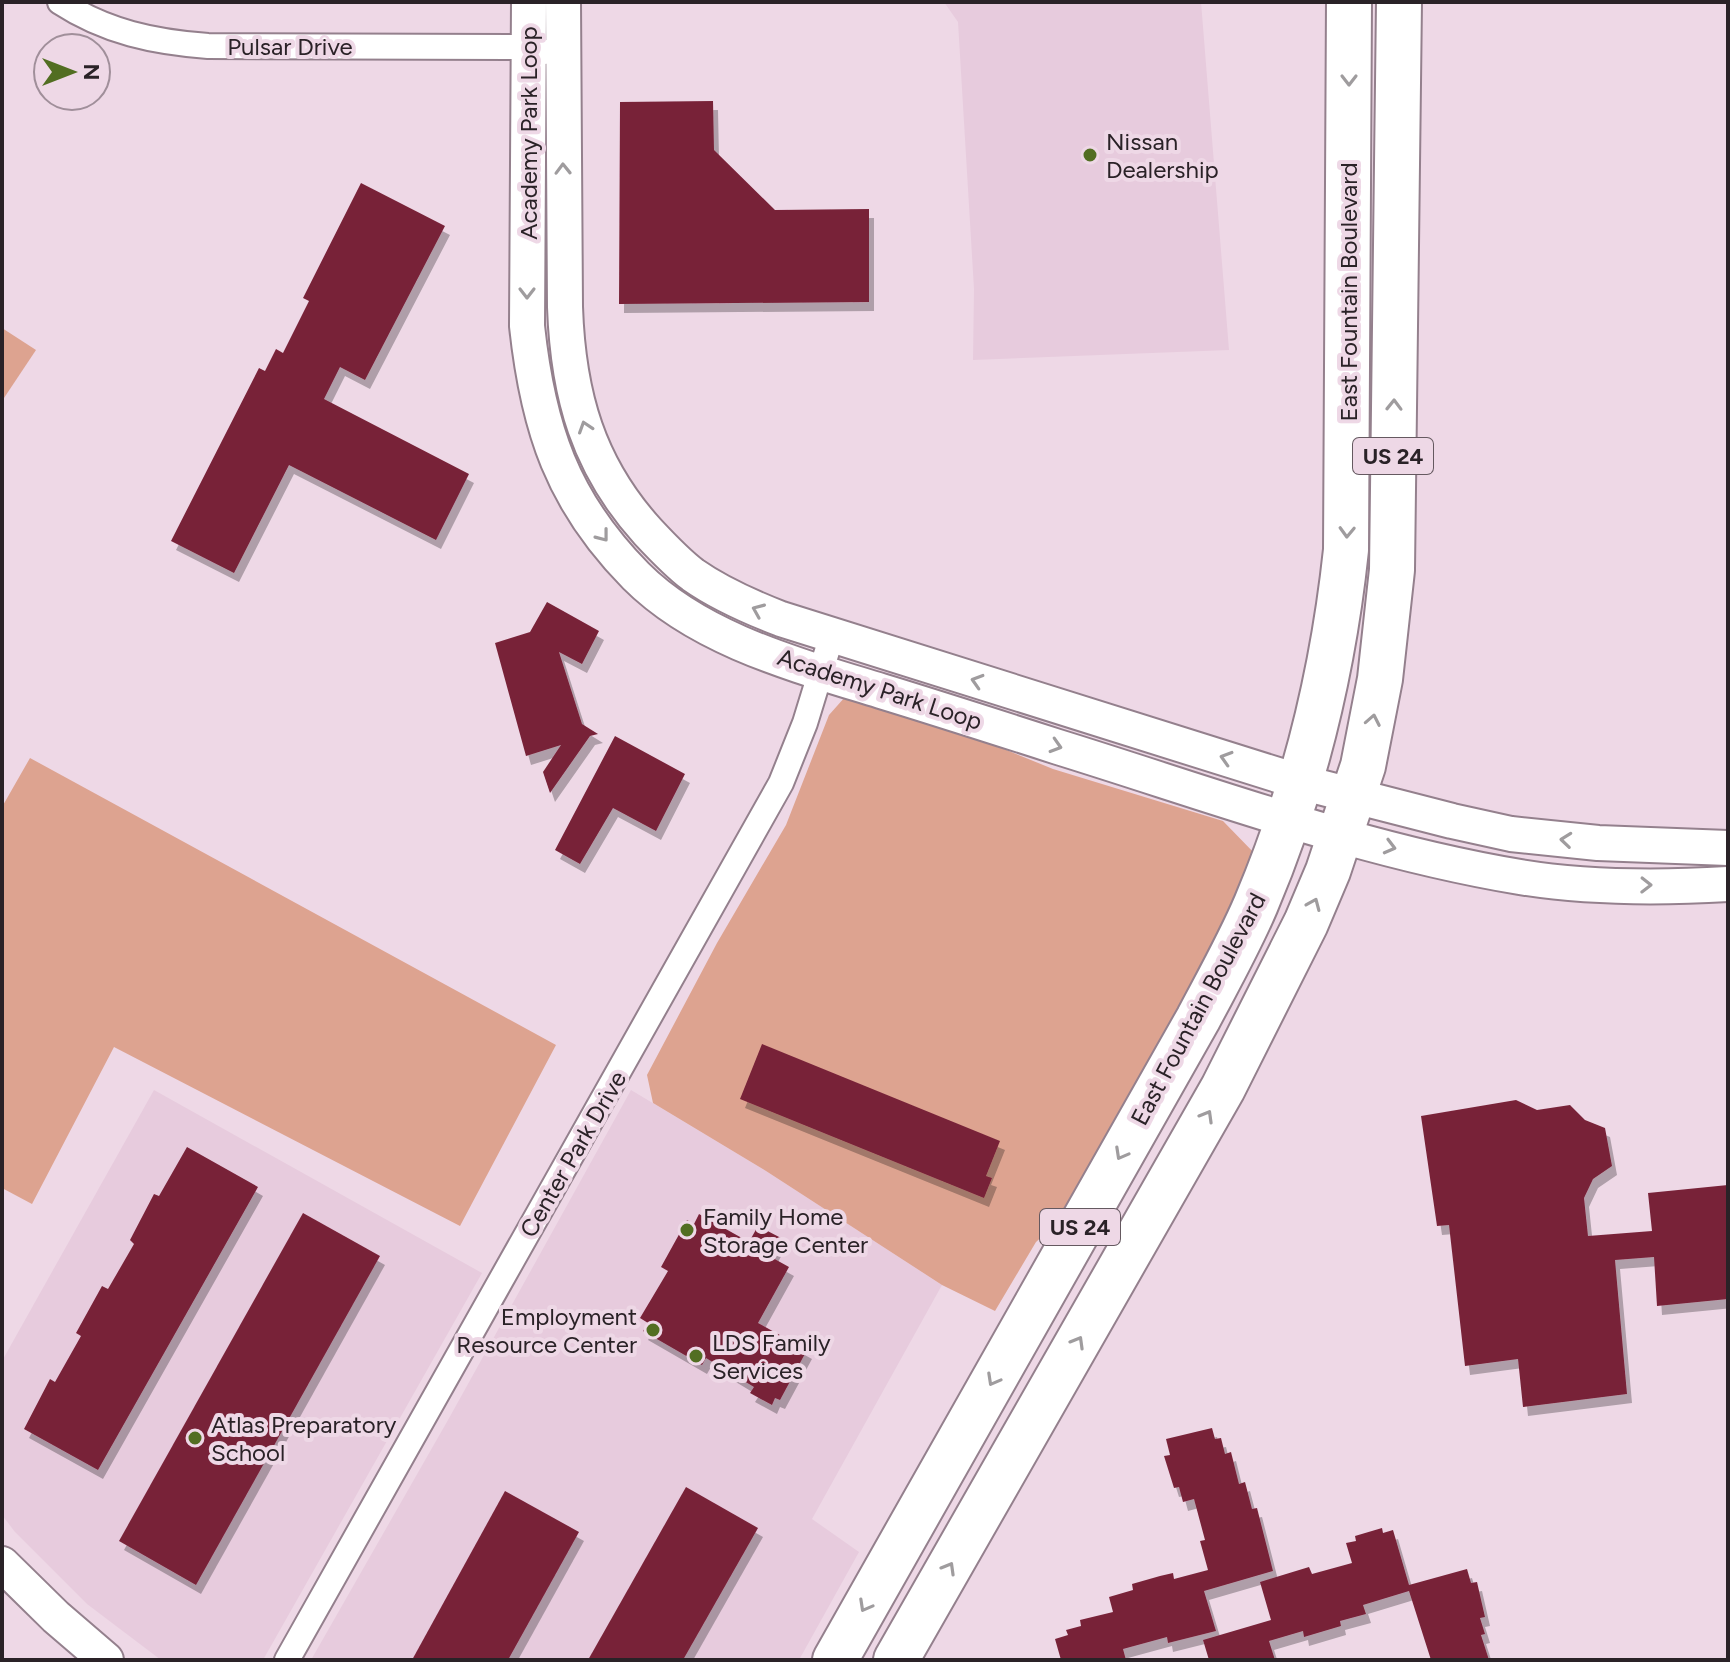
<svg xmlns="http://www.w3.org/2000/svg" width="1730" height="1662" font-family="Figtree,sans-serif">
<defs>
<filter id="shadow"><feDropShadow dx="5" dy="9" stdDeviation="0" flood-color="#0004"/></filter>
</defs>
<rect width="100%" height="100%" fill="#eed8e6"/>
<g fill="#e7cbdd">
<path d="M944,2H1201L1229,350L973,360L974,289L958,22Z"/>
<path d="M154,1090L482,1273L263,1660H161L87,1604L15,1532L2,1515V1361Z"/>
<path d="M631,1090L766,1171L942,1285L812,1519L859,1552L799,1660H311L448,1420Z"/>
</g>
<g fill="#dda390">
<path d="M2,328L36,350L2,401Z"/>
<path d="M845,697L994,745L1053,769L1223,821L1258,857L1246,891L1069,1212L1036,1242L995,1311L942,1285L766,1171L653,1103L647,1075L717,943L786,825L829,715Z"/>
<path d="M30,758L556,1045L460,1226L114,1047L32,1204L2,1188V807Z"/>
</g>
<g fill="#782339" filter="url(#shadow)">
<path d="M713,101L714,150L775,210L869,209V302L619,304L620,102Z"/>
<path d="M361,183L445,226L365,380L340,367L324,399L469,474L436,540L289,465L234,573L171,541L259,368L265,371L276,349L283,353L309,301L303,298Z"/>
<path d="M547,602L599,631L582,664L559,652L582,724L598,734L590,736L550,793L543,772L561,745L526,756L495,643L530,632Z"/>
<path d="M615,736L685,774L656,831L613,808L580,864L555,850Z"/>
<path d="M762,1044L1000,1141L986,1176L992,1178L984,1198L740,1099Z"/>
<path d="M1516,1100L1537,1110L1570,1105L1585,1120L1605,1128L1612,1166L1593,1179L1584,1198L1588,1236L1652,1231L1648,1193L1728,1185V1299L1657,1306L1654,1257L1615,1260L1627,1394L1523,1407L1518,1359L1465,1366L1449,1225L1437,1226L1421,1116Z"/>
<path d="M187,1147L258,1187L98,1470L24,1429L50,1379L55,1382L81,1336L76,1333L102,1286L108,1289L134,1244L130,1240L154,1194L159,1196Z"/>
<path d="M303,1213L380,1256L196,1585L119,1541Z"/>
<path d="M699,1214L749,1242L758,1226L781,1238L771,1257L789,1267L758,1323L807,1350L780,1400L775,1398L772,1405L750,1393L754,1387L706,1358L702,1365L643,1331L648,1323L640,1318L668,1271L661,1267L687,1220L694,1224Z"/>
<path d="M1212,1428L1215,1439L1221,1438L1225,1454L1231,1452L1239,1484L1245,1482L1252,1509L1257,1508L1273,1571L1204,1591L1216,1631L1168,1643L1167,1637L1123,1649L1126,1660H1061L1055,1639L1068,1635L1066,1630L1081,1626L1080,1620L1113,1612L1109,1597L1133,1590L1132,1584L1160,1576L1173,1573L1174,1579L1208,1570L1200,1541L1205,1540L1194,1499L1183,1502L1179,1487L1174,1488L1164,1456L1170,1455L1166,1439Z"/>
<path d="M686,1487L758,1528L683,1660H588Z"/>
<path d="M505,1491L579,1532L508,1660H412Z"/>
<path d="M1382,1528L1383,1533L1393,1530L1409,1585L1467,1569L1471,1583L1477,1582L1482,1604L1485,1617L1480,1618L1485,1634L1481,1635L1489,1660H1431L1409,1591L1363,1605L1366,1614L1340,1621L1341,1626L1304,1637L1303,1631L1269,1641L1275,1660H1209L1203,1640L1271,1620L1260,1582L1309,1567L1312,1574L1352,1563L1346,1543L1356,1541L1355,1536Z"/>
</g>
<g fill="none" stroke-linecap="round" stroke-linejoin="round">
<defs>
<g id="street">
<path d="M60,2C106,32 154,42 208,46L529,47L544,52"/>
<path d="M287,1660L781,783L805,723L832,635"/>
</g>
<g id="secondary">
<path d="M529,2L527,326C538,428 562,501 636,576C700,640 797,665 881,691C940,709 999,728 1058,747C1210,794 1363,851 1520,877C1587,888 1660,888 1728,884"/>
<path d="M563,2L565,307C568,395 588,466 648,532C662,547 677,563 693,575C720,594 750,607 781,619L1300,782L1452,821L1511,834L1598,843L1728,848"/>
<path d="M2,1564L56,1617L106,1660"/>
</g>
<g id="highway">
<path d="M835,1660L1198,1019C1218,981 1239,944 1256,904C1304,791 1333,672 1346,550L1349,2"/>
<path d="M896,1660L1223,1088L1306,923L1328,871L1363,766L1380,679L1392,570L1399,2"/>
</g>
</defs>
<use href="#street" stroke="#94808d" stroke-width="28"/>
<use href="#secondary" stroke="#94808d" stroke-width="38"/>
<use href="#highway" stroke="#94808d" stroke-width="48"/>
<use href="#street" stroke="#fff" stroke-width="24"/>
<use href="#secondary" stroke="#fff" stroke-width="34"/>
<use href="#highway" stroke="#fff" stroke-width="44"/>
</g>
<defs><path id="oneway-chevron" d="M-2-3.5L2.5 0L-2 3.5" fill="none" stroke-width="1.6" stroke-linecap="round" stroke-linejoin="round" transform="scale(2)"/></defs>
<g stroke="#9f9c9e">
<use href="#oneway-chevron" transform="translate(1349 80) rotate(90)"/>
<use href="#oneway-chevron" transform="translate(563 169) rotate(-91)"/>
<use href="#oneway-chevron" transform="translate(527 293) rotate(90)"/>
<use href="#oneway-chevron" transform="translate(1394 405) rotate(-89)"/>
<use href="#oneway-chevron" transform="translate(585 427) rotate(-108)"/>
<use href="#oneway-chevron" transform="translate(1347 532) rotate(92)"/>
<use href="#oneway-chevron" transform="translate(603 536) rotate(52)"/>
<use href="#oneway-chevron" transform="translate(758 610) rotate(-157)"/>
<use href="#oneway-chevron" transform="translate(977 681) rotate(-163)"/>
<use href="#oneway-chevron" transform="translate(1373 720) rotate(-79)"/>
<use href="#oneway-chevron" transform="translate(1056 746) rotate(17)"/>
<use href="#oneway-chevron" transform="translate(1226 758) rotate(-163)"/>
<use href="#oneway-chevron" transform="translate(1566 840) rotate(-174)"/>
<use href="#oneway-chevron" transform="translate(1390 847) rotate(15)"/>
<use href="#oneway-chevron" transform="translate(1646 885) rotate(1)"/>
<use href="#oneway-chevron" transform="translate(1314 904) rotate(-67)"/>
<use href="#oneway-chevron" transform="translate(1207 1116) rotate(-60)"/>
<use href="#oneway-chevron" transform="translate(1121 1154) rotate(119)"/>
<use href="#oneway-chevron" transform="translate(1078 1342) rotate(-60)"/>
<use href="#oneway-chevron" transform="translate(993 1380) rotate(119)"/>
<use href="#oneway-chevron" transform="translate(949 1568) rotate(-60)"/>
<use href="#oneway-chevron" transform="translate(865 1606) rotate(119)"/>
</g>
<g fill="#526e22" stroke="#eed8e6" stroke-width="3">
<circle cx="1090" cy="155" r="8"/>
<circle cx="687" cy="1230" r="8"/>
<circle cx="653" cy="1330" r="8"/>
<circle cx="696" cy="1356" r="8"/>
<circle cx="195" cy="1438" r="8"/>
</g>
<g text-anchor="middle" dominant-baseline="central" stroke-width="8" stroke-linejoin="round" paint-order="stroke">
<g fill="#eed8e6" stroke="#655960" stroke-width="2">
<rect x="1353" y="438" width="80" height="36" rx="6"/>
<rect x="1040" y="1209" width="80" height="36" rx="6"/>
</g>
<g font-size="22" font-weight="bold" fill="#2a2227">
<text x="1393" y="456">US 24</text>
<text x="1080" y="1227">US 24</text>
</g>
<g font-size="24" fill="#2a2227" stroke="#eed8e6">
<text x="290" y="46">Pulsar Drive</text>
<text transform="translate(528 133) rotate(-90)">Academy Park Loop</text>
<text transform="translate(1348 292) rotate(-90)">East Fountain Boulevard</text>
<text transform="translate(880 689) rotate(18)">Academy Park Loop</text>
<text transform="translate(1198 1009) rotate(-62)">East Fountain Boulevard</text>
<text transform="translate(573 1154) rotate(-60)">Center Park Drive</text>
</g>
<g font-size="24" fill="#2a2227" stroke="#eed8e6" text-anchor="start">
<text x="1106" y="141">Nissan<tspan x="1106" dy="28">Dealership</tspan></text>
<text x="703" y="1216">Family Home<tspan x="703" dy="28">Storage Center</tspan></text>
<text x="637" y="1316" text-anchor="end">Employment<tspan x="637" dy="28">Resource Center</tspan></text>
<text x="712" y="1342">LDS Family<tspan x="712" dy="28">Services</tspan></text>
<text x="211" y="1424">Atlas Preparatory<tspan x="211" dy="28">School</tspan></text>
</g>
</g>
<rect width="1730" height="1662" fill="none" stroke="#2a2227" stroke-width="8"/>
<g transform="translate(72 72) rotate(90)"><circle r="38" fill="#eed8e6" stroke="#a08f9a" stroke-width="2"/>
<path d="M0-6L14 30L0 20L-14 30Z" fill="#526e22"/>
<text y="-12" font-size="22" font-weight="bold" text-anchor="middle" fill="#2a2227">N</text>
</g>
</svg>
